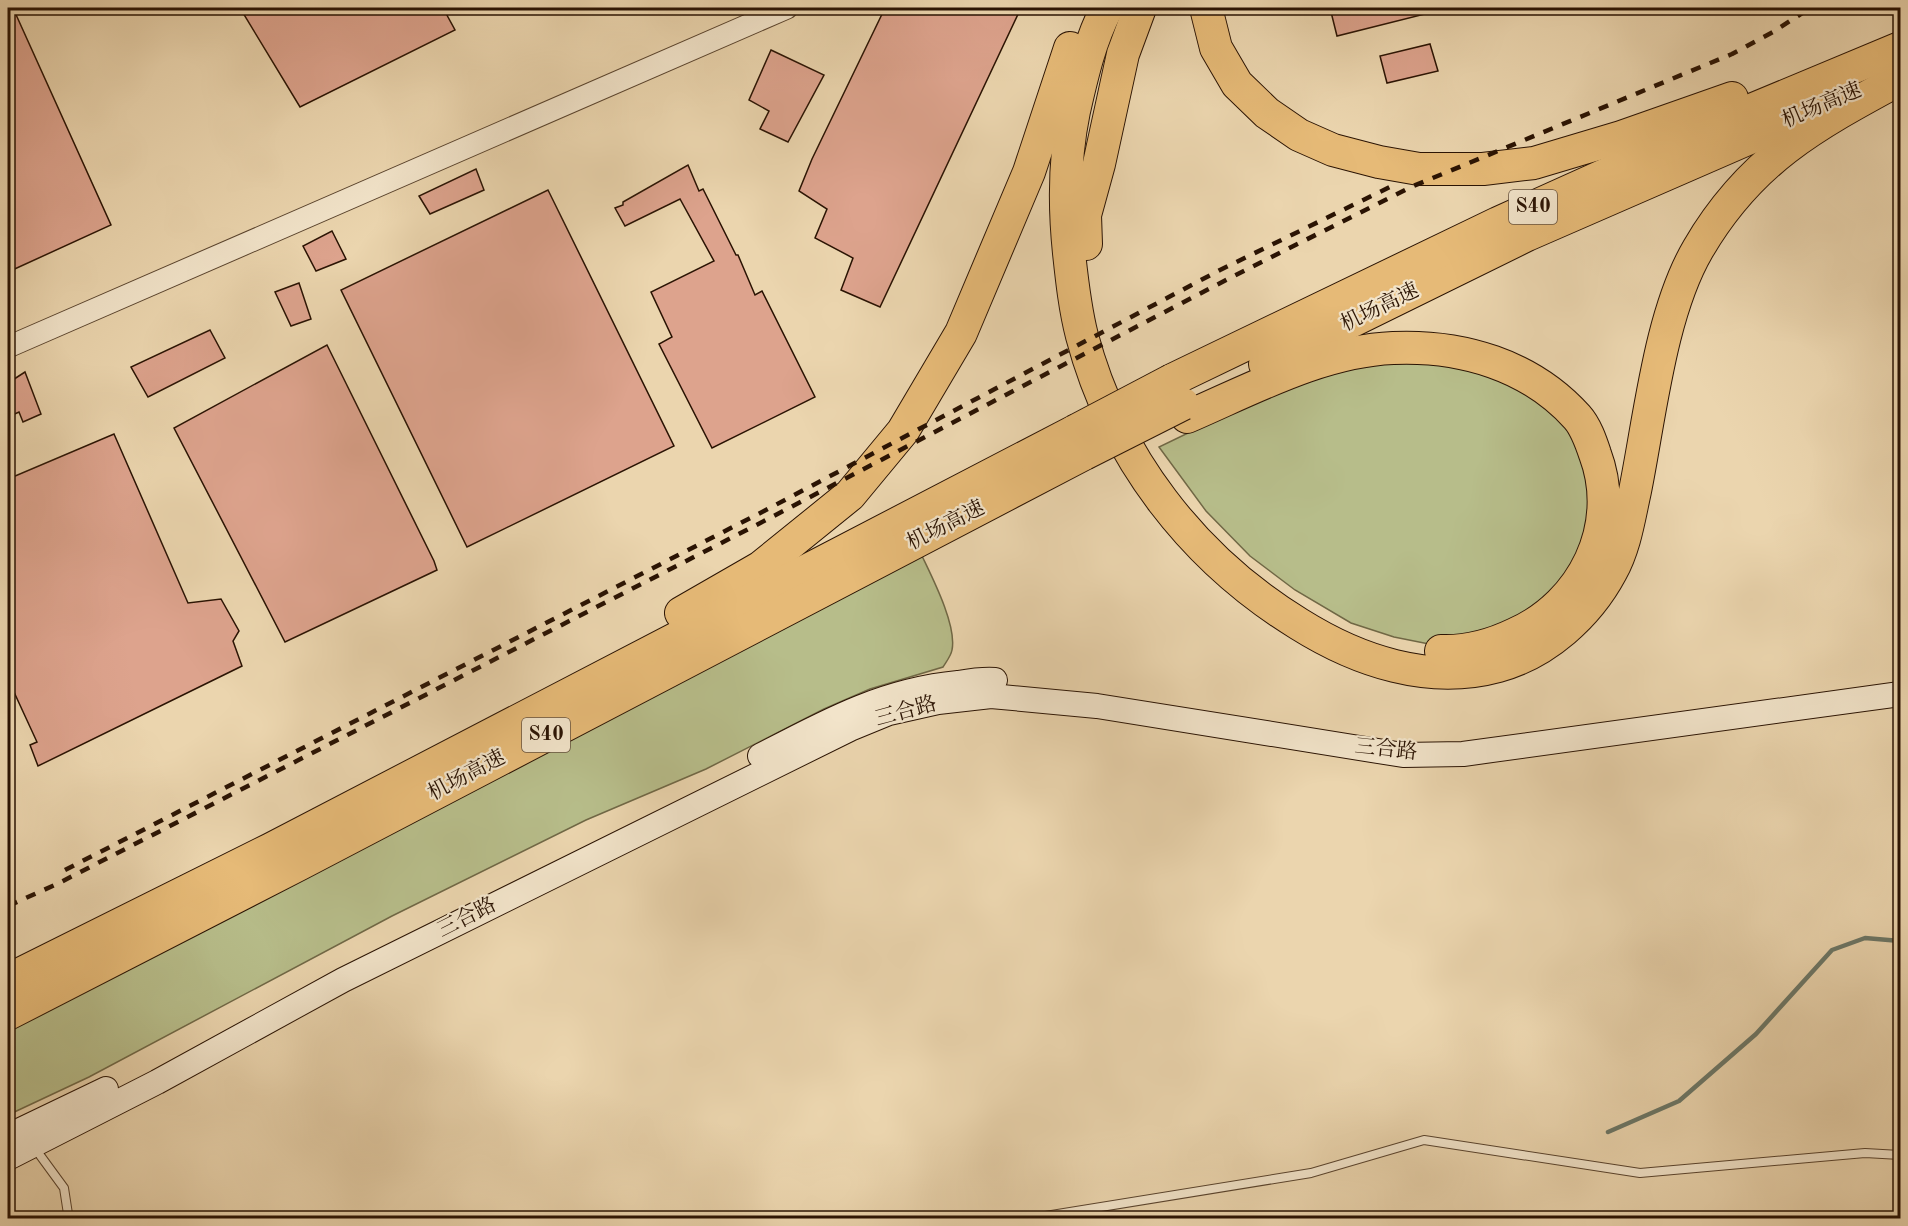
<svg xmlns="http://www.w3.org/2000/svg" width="1908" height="1226" font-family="'Old Standard TT','Noto Serif SC',serif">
<rect width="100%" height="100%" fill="#ebd5ae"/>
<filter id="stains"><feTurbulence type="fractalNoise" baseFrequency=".00333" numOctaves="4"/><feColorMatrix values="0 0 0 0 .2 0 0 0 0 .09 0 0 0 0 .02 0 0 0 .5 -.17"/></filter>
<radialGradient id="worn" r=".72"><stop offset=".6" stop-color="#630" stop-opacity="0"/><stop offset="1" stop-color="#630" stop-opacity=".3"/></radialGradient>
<g fill="#b7bd8a" stroke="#706846" stroke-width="1.5">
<path d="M1452,361L1540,396L1572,427L1594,501L1581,563L1539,613L1434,645L1394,637L1351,623L1295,590L1250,556L1206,511L1159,447L1217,419L1343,366Z"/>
<path d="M922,556C933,579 957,626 952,650C951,656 946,662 943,667L870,689L824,709L706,769L586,820L392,916L89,1077L8,1115V1020Z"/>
</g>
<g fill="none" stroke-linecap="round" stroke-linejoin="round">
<path stroke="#6c7767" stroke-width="4.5" d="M1608,1132L1679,1101L1756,1034L1832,950L1865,938L1900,941"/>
</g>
<g fill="#dda38d" stroke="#2a1303" stroke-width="1.5">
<path d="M8,8H13L111,225L8,272Z"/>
<path d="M240,8H443L455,30L300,107Z"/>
<path d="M885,8H1021L880,307L841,290L853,258L815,238L827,209L799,191L812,159Z"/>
<path d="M1330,8H1433V12L1337,36Z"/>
<path d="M1430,44L1438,71L1387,83L1380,56Z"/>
<path d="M771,50L824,75L788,142L760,129L769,111L749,100Z"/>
<path d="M688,165L699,191L703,189L736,255H738L755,295L762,291L815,397L712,448L659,344L672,337L651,292L714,261L680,199L625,226L615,208L623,205V202Z"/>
<path d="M476,169L484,190L430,214L419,196Z"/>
<path d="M548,190L674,446L467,547L341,290Z"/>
<path d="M332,231L346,259L316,271L303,246Z"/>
<path d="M299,283L311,319L291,326L275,292Z"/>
<path d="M210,330L225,358L148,397L131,367Z"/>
<path d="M327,345L434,561L437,570L285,642L174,428Z"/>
<path d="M25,372L41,414L23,422L19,412L8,417V383Z"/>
<path d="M114,434L188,603L221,599L239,631L233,641L242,666L38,766L30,745L37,742L8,679V479Z"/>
</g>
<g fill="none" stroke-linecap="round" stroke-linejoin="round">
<defs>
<g id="service">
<path d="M34,1147L64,1188L68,1214"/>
<path d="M1033,1218L1311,1173L1424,1140L1640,1173L1865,1153L1900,1155"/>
</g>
<path id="tertiary" d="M8,347L787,8"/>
<g id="secondary">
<path d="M760,756C825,722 883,690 958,683C970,681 983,679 995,680"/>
<path d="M8,1136L106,1089"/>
<path d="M8,1158L157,1082L343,980L850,729L889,713L938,702L991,696L1097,706L1403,755L1463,754L1900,694"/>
</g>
<g id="motorway">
<path d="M1107,8C1090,40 1082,76 1074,111C1064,159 1064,205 1069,253C1072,281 1075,309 1082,336C1114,457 1193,559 1299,624C1358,661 1429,685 1498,666C1546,653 1588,615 1611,572C1625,547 1629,518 1635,491C1650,417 1660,314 1698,249C1750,160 1813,126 1900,79"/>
<path d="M1206,8L1216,48L1237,84L1267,113L1299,135L1333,150L1379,162L1419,169H1483L1534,163L1621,137L1732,98"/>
<path d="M1086,244L1085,215L1099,164L1123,54L1140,8"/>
<path d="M1265,364L1527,235L1816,109"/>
<path d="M1172,380L1498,223L1720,123L1900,48"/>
<path d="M1187,417C1252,389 1321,351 1393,348C1462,345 1530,365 1577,417C1586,427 1591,442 1595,454C1622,526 1583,604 1515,634C1492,645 1467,652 1441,651"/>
<path d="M681,613L761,567L850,495L903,431L961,333L1029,172L1070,48"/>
<path d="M8,980L271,849L1075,431"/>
<path d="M8,1014L300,864L1084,454"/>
</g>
</defs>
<use href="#service" stroke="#5a442e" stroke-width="10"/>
<use href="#tertiary" stroke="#5a442e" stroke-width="23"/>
<use href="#secondary" stroke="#2a1303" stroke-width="26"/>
<use href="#motorway" stroke="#2a1303" stroke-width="34"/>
<use href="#service" stroke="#f2e4ca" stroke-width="8"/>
<use href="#tertiary" stroke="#f2e4ca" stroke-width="21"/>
<use href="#secondary" stroke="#f2e4ca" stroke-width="24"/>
<use href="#motorway" stroke="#e6ba77" stroke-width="32"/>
<g stroke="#2a1303" stroke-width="4.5" stroke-dasharray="10 10" stroke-linecap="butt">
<path d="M65,870L764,511L1220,270L1398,183"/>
<path d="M8,906L57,884L768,519L1226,280L1411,187L1732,54L1773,32L1810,8"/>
</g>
<defs>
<g id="motorway-bridge">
<path d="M1075,431L1172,380"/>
<path d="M1084,454L1183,404"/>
</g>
</defs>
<use href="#motorway-bridge" stroke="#2a1303" stroke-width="34" stroke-linecap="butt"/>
<use href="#motorway-bridge" stroke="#e6ba77" stroke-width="32"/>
</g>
<g text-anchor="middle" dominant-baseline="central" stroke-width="4.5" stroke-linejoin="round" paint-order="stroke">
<g fill="#f2e4ca" stroke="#66523f" stroke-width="1.5">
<rect x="1509" y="190" width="48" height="34" rx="4.5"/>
<rect x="522" y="718" width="48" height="34" rx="4.5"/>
</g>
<g font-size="20" font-weight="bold" fill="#2a1303">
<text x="1533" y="207">S40</text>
<text x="546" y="735">S40</text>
</g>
<g font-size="21" fill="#2a1303" stroke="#f2e4ca">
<text transform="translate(1822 106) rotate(-23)">机场高速</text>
<text transform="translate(1380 308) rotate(-26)">机场高速</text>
<text transform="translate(946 526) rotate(-27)">机场高速</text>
<text transform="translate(906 712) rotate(-15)">三合路</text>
<text transform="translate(1386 750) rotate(6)">三合路</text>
<text transform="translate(467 776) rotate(-28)">机场高速</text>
<text transform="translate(467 918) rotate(-27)">三合路</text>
</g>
</g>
<rect width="1908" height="1226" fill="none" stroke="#ebd5ae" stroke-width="30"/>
<rect x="9" y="9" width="1890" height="1208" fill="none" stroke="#2a1303" stroke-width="3"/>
<rect x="15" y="15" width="1878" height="1196" fill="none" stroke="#2a1303" stroke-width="1.5"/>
<rect width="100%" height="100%" filter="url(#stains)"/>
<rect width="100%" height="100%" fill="url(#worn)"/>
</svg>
